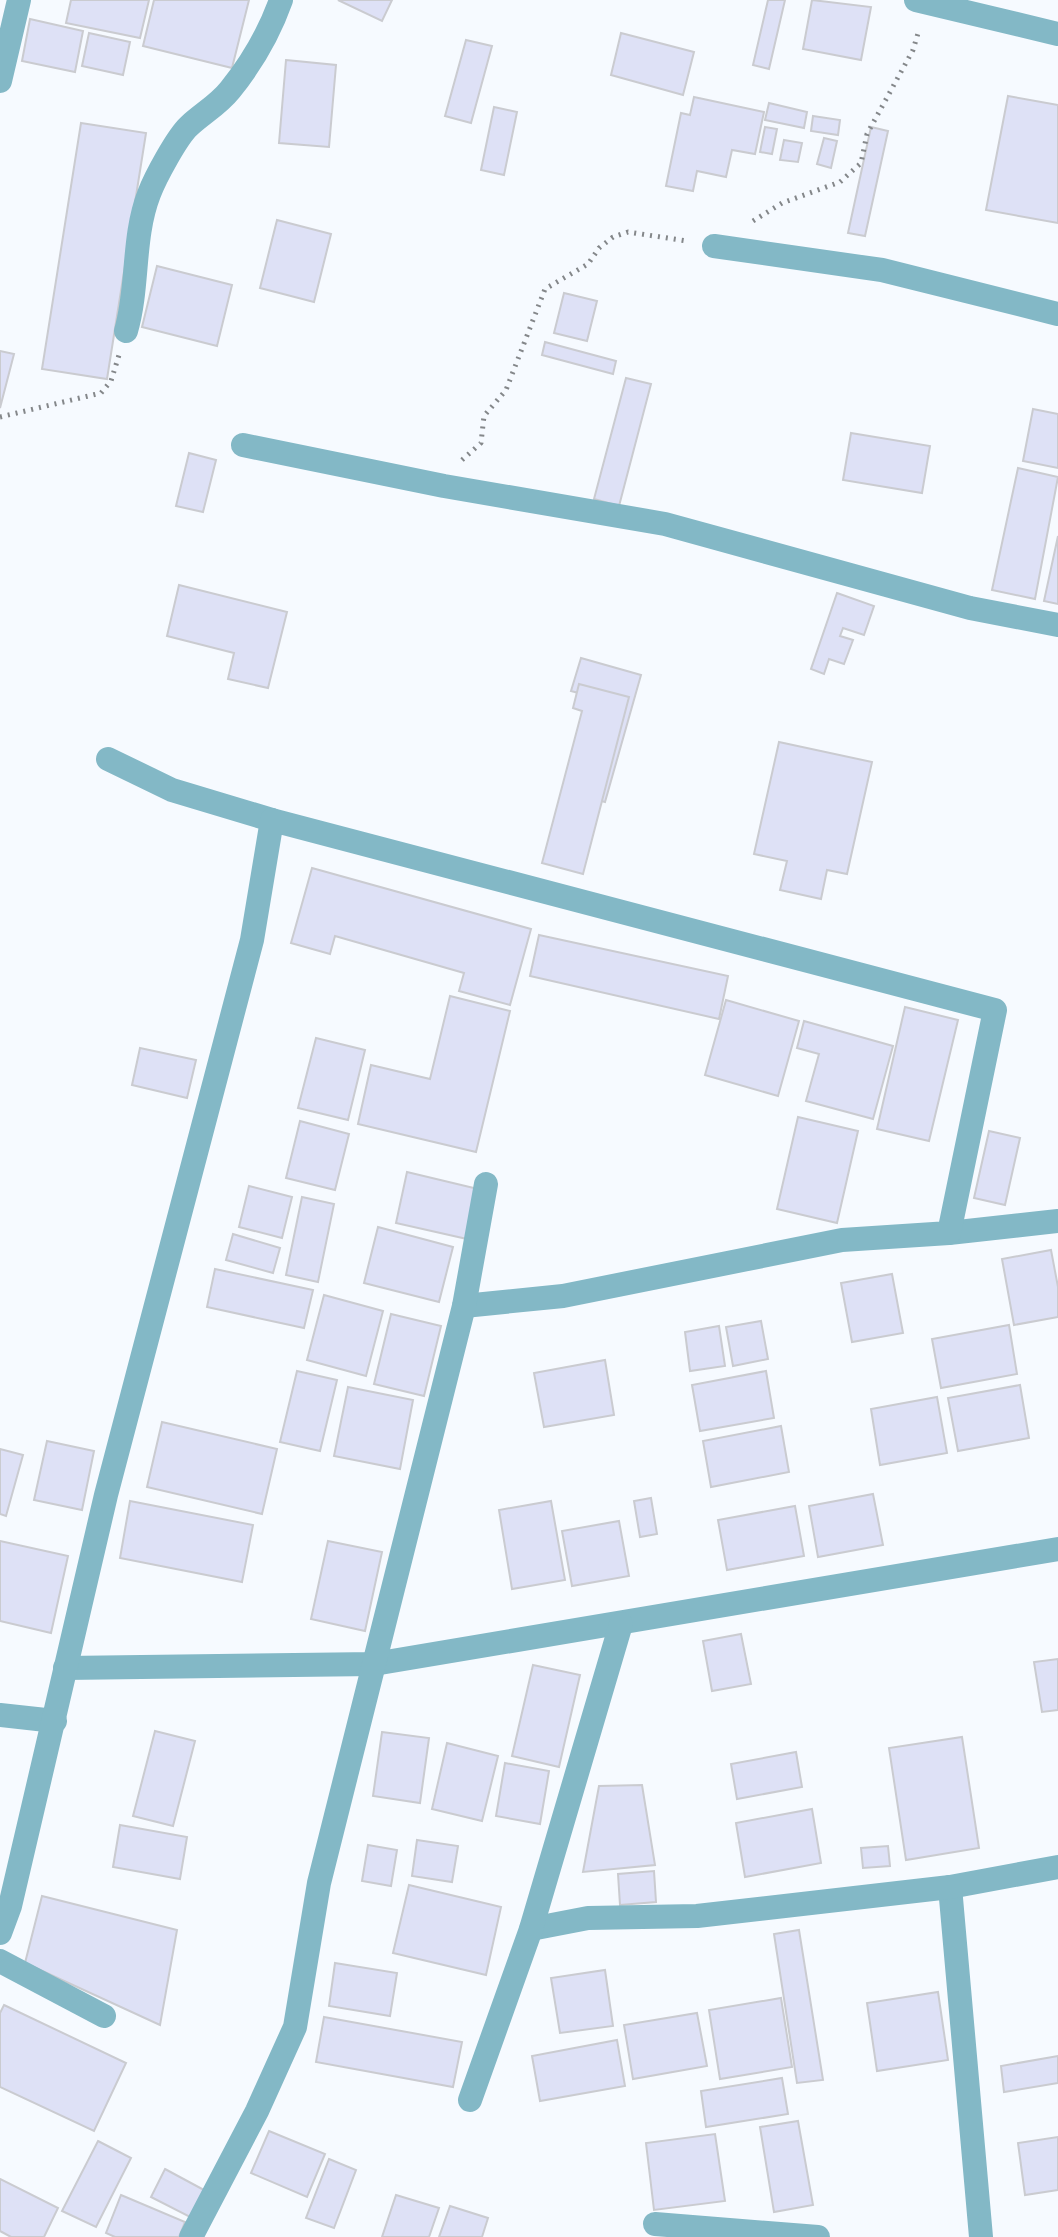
<svg xmlns="http://www.w3.org/2000/svg" width="1058" height="2237" font-family="'DM Sans',sans-serif">
<rect width="100%" height="100%" fill="#f6faff"/>
<g fill="#dee1f6" stroke="#cacbd0" stroke-width="2">
<path d="M71,0H149L140,38L66,23Z"/>
<path d="M154,0H249L232,68L143,46Z"/>
<path d="M338,0H392L382,21Z"/>
<path d="M768,0H785L769,69L753,65Z"/>
<path d="M812,0L871,7L861,60L803,49Z"/>
<path d="M30,19L83,31L75,72L22,61Z"/>
<path d="M89,33L130,42L123,75L82,66Z"/>
<path d="M621,33L694,52L683,95L611,75Z"/>
<path d="M466,40L492,46L471,123L445,116Z"/>
<path d="M286,60L336,65L329,147L279,143Z"/>
<path d="M1008,96L1058,105V223L986,210Z"/>
<path d="M694,97L764,112L755,154L732,150L726,177L697,171L693,191L666,186L681,113L690,115Z"/>
<path d="M769,103L807,112L804,128L765,120Z"/>
<path d="M494,107L517,112L504,175L481,170Z"/>
<path d="M813,116L840,120L838,135L811,131Z"/>
<path d="M81,123L146,133L107,379L42,369Z"/>
<path d="M765,127L777,129L772,154L760,152Z"/>
<path d="M871,127L888,131L865,236L848,233Z"/>
<path d="M824,138L837,141L831,168L817,164Z"/>
<path d="M784,140L802,143L798,162L780,160Z"/>
<path d="M277,220L331,234L314,302L260,288Z"/>
<path d="M157,266L232,285L217,346L142,327Z"/>
<path d="M564,293L597,301L587,341L554,333Z"/>
<path d="M545,342L616,361L613,374L542,355Z"/>
<path d="M0,351L14,354L0,408Z"/>
<path d="M626,378L651,384L619,506L594,499Z"/>
<path d="M1033,409L1058,414V468L1023,461Z"/>
<path d="M851,433L930,446L922,493L843,480Z"/>
<path d="M189,453L216,460L203,512L176,506Z"/>
<path d="M1018,468L1058,477L1035,599L992,590Z"/>
<path d="M1058,536V604L1044,601Z"/>
<path d="M179,585L287,612L268,688L228,679L234,653L167,636Z"/>
<path d="M837,593L874,606L864,635L843,628L840,636L853,640L844,664L829,659L824,674L811,669Z"/>
<path d="M581,658L641,675L605,802L566,791L591,701L586,695L571,691Z"/>
<path d="M579,684L629,697L583,874L542,863L582,711L573,708Z"/>
<path d="M779,742L872,762L847,874L827,870L821,899L780,890L787,861L754,854Z"/>
<path d="M312,868L531,929L510,1005L459,991L464,973L335,936L330,954L291,943Z"/>
<path d="M539,935L728,976L719,1019L530,976Z"/>
<path d="M450,996L510,1011L476,1152L358,1124L371,1065L430,1079Z"/>
<path d="M726,1000L799,1021L778,1096L705,1075Z"/>
<path d="M905,1007L958,1020L929,1141L877,1129Z"/>
<path d="M804,1021L893,1046L873,1119L806,1101L819,1054L797,1048Z"/>
<path d="M316,1038L365,1050L348,1120L298,1108Z"/>
<path d="M140,1048L196,1060L187,1098L132,1085Z"/>
<path d="M798,1117L858,1131L837,1223L777,1209Z"/>
<path d="M300,1121L349,1134L335,1190L286,1178Z"/>
<path d="M989,1131L1020,1138L1005,1205L974,1198Z"/>
<path d="M407,1172L478,1189L467,1239L396,1223Z"/>
<path d="M249,1186L292,1197L282,1238L239,1227Z"/>
<path d="M302,1197L334,1204L318,1282L286,1275Z"/>
<path d="M378,1227L453,1247L439,1302L364,1283Z"/>
<path d="M233,1234L280,1248L273,1273L226,1260Z"/>
<path d="M1051,1250L1058,1287V1317L1014,1325L1002,1259Z"/>
<path d="M215,1269L313,1290L304,1328L207,1307Z"/>
<path d="M892,1274L903,1333L852,1342L841,1283Z"/>
<path d="M324,1295L383,1311L366,1376L307,1360Z"/>
<path d="M391,1314L441,1326L424,1396L374,1384Z"/>
<path d="M761,1321L768,1359L733,1366L726,1327Z"/>
<path d="M1009,1325L1017,1374L941,1388L932,1339Z"/>
<path d="M719,1326L725,1366L690,1371L685,1332Z"/>
<path d="M605,1360L614,1415L544,1427L534,1373Z"/>
<path d="M297,1371L337,1380L320,1451L280,1442Z"/>
<path d="M766,1371L774,1418L700,1431L692,1385Z"/>
<path d="M1020,1385L1029,1438L958,1451L948,1398Z"/>
<path d="M348,1387L413,1400L400,1469L334,1456Z"/>
<path d="M937,1397L947,1453L880,1465L871,1409Z"/>
<path d="M162,1422L277,1449L262,1514L147,1487Z"/>
<path d="M781,1426L789,1472L711,1487L703,1441Z"/>
<path d="M47,1441L94,1451L82,1510L34,1500Z"/>
<path d="M0,1449L23,1455L6,1516L0,1514Z"/>
<path d="M873,1494L883,1545L818,1557L809,1506Z"/>
<path d="M651,1498L657,1534L640,1537L634,1501Z"/>
<path d="M130,1501L253,1525L242,1582L120,1558Z"/>
<path d="M551,1501L565,1580L512,1589L499,1510Z"/>
<path d="M795,1506L804,1556L727,1570L718,1520Z"/>
<path d="M619,1521L629,1576L572,1586L562,1531Z"/>
<path d="M0,1541L68,1556L51,1633L0,1621Z"/>
<path d="M328,1541L382,1552L365,1631L311,1619Z"/>
<path d="M741,1634L751,1684L712,1691L703,1641Z"/>
<path d="M1058,1659V1710L1042,1712L1034,1662Z"/>
<path d="M533,1665L580,1675L559,1767L512,1756Z"/>
<path d="M155,1731L195,1741L173,1826L133,1816Z"/>
<path d="M382,1732L429,1738L420,1803L373,1796Z"/>
<path d="M962,1737L979,1848L906,1860L889,1748Z"/>
<path d="M447,1743L498,1756L482,1821L432,1809Z"/>
<path d="M796,1752L802,1787L737,1799L731,1764Z"/>
<path d="M505,1763L549,1771L540,1824L496,1816Z"/>
<path d="M642,1785L655,1865L583,1872L599,1786Z"/>
<path d="M812,1809L821,1863L745,1877L736,1823Z"/>
<path d="M120,1825L187,1837L180,1879L113,1867Z"/>
<path d="M417,1840L458,1846L452,1882L412,1876Z"/>
<path d="M368,1845L397,1850L391,1886L362,1881Z"/>
<path d="M888,1846L890,1866L863,1868L861,1848Z"/>
<path d="M654,1871L656,1902L620,1905L618,1874Z"/>
<path d="M409,1885L501,1907L486,1975L393,1953Z"/>
<path d="M42,1896L177,1930L160,2025L25,1963Z"/>
<path d="M799,1930L823,2080L797,2083L774,1934Z"/>
<path d="M335,1963L397,1973L390,2016L329,2006Z"/>
<path d="M605,1970L613,2026L560,2033L551,1978Z"/>
<path d="M938,1992L948,2060L877,2071L867,2003Z"/>
<path d="M781,1998L792,2067L720,2079L709,2010Z"/>
<path d="M4,2005L126,2063L94,2131L0,2087V2013Z"/>
<path d="M697,2013L707,2066L633,2079L624,2025Z"/>
<path d="M324,2017L462,2042L453,2087L316,2062Z"/>
<path d="M617,2040L625,2086L540,2101L532,2056Z"/>
<path d="M1058,2056V2083L1004,2092L1001,2066Z"/>
<path d="M782,2078L788,2114L706,2127L701,2091Z"/>
<path d="M798,2121L813,2205L774,2212L760,2127Z"/>
<path d="M269,2131L325,2154L307,2197L251,2173Z"/>
<path d="M715,2134L725,2201L654,2210L646,2143Z"/>
<path d="M1058,2137V2190L1025,2195L1018,2143Z"/>
<path d="M98,2141L131,2158L96,2227L62,2211Z"/>
<path d="M329,2159L356,2170L334,2228L306,2218Z"/>
<path d="M165,2169L204,2190L190,2217L151,2197Z"/>
<path d="M0,2179L58,2208L44,2237H11L0,2231Z"/>
<path d="M121,2195L185,2222L179,2237H115L106,2233Z"/>
<path d="M396,2195L439,2208L429,2237H382Z"/>
<path d="M450,2206L488,2218L482,2237H439Z"/>
</g>
<g fill="none" stroke-linecap="round" stroke-linejoin="round">
<g stroke="#84878a" stroke-width="5" stroke-dasharray="2 6" stroke-linecap="butt">
<path d="M753,221L782,203L840,182L861,163L867,134L913,50L919,30"/>
<path d="M0,417L101,393L111,381L119,355"/>
<path d="M462,460L481,443L484,416L506,390L545,289L588,264L599,248L613,237L628,232L687,241"/>
</g>
<g stroke="#83b8c6" stroke-width="24">
<path d="M916,0L1058,34"/>
<path d="M0,81L19,0"/>
<path d="M714,246L882,270L1058,314"/>
<path d="M126,331C139,286 132,238 149,194C155,178 177,137 189,126C203,113 218,105 230,90C251,64 270,31 281,0"/>
<path d="M243,445L444,486L665,524L970,608L1058,625"/>
<path d="M108,759L172,790L272,820"/>
<path d="M949,1233L1058,1221"/>
<path d="M65,1668L374,1664L1058,1549"/>
<path d="M0,1715L55,1721"/>
<path d="M950,1887L981,2237"/>
<path d="M531,1929L588,1918L697,1916L950,1887L1058,1867"/>
<path d="M0,1933L10,1906L106,1495L252,940L272,820L995,1010L949,1233L842,1240L563,1296L464,1306"/>
<path d="M0,1961L104,2016"/>
<path d="M470,2100L531,1929L621,1624"/>
<path d="M655,2224L818,2237"/>
<path d="M191,2237L257,2111L295,2027L319,1883L464,1306L486,1184"/>
</g>
</g>
</svg>
